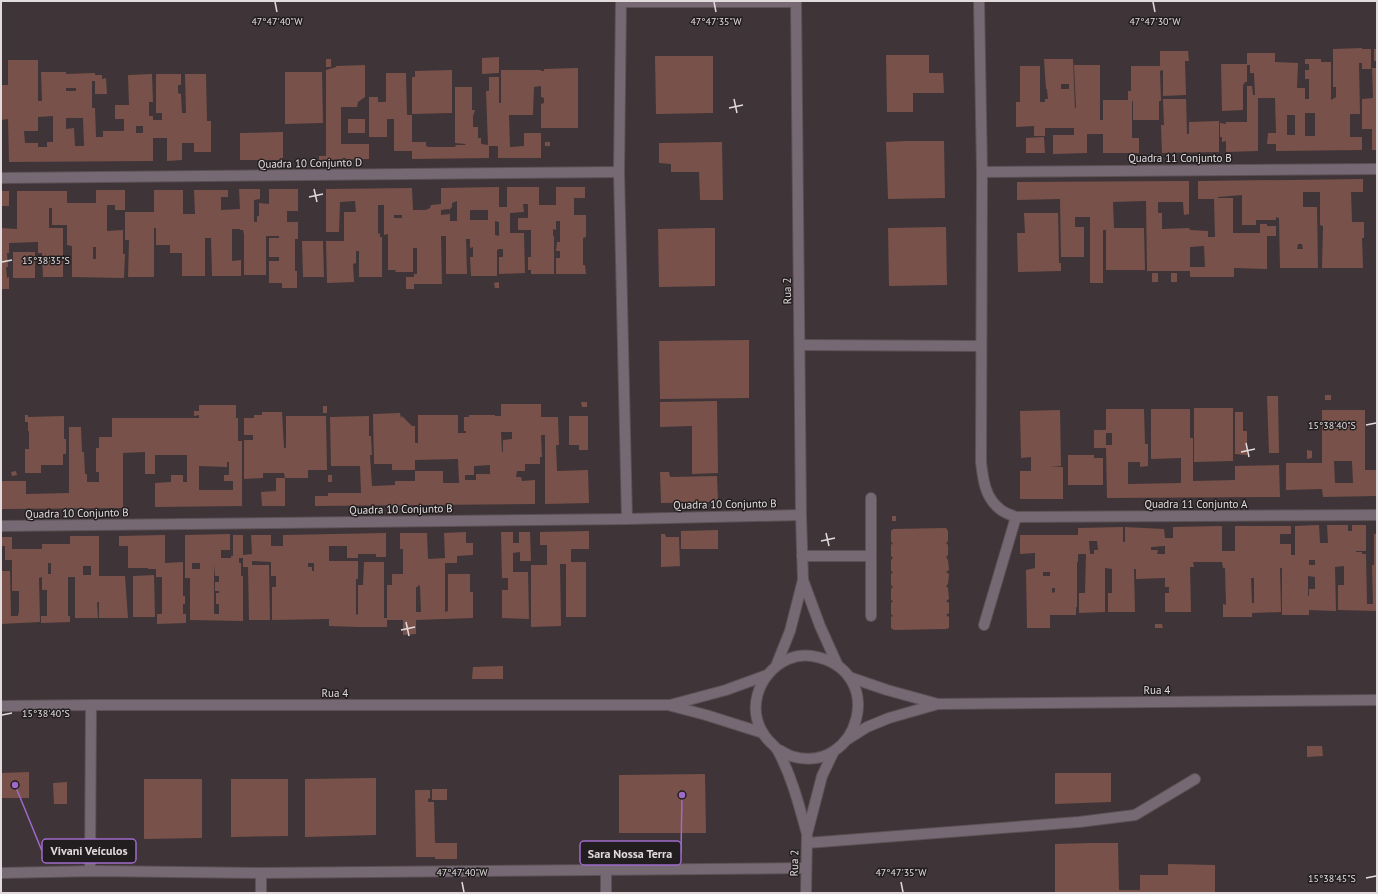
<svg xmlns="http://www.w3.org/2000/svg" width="1378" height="894" font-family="'PT Sans',sans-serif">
<rect width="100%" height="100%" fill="#3f3437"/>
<g fill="#78524a" fill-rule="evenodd">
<path d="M1362,48V49H1371V69H1362V63H1359L1360,114H1350V137H1362V150L1276,151V144H1267L1268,133H1276L1275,98H1258V151L1226,152V141L1222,142V137H1220V123L1226,124V122H1247V86H1252L1253,95H1255L1254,73H1250V65H1247V53H1275V62L1298,63L1297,88H1305V99H1309V79H1305V70H1309V64H1305V59H1321V62H1331V100L1336,97V87H1333V49ZM1305,113H1315V136H1305ZM1287,115H1295V135H1287Z"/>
<rect x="1374" y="49" width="3" height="12"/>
<path d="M1160,51H1188L1189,61H1185L1186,95L1163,96V70L1160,71L1161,101H1159V120H1133V101H1132V138H1139V153H1103V134H1087V153L1053,154V135H1074V128H1045V136H1034V126L1016,127V102H1020V66H1040V102H1045V99H1048L1047,89H1046L1044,59H1073L1075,110V108H1076L1074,65H1100V120H1103V100H1128V91H1131V66H1160ZM1061,84H1069V89H1061Z"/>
<path d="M886,55H929V73H943L944,93H913V112H887Z"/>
<path d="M655,56H713V113L656,114Z"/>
<path d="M499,57V73L482,74V58Z"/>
<rect x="326" y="59" width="5" height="8"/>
<path d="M8,60H38V101H42L41,72H66V74L95,73V75H102V79L106,78L107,94H95V81H92V108H95L96,137H103V131H124V119H115V105H129L128,75L152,74L153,102H149V116H153V120H162V113H156V74H181V85H178V93L181,94L182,113H186L185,74H206L207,121H211V152H194V143H182V160L167,161V138H153V161L9,162L8,119L1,120V85H8ZM66,88H76V91H66ZM53,116V142H47V147H38V143H25L24,131H38V117ZM66,118H83L84,146H75L74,128L66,129ZM136,126H143V133H136Z"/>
<path d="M1221,64H1247V82H1244L1245,84H1243V110L1222,111Z"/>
<path d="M365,65V97L358,102L357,107H341V144H369V159L319,160V156H326V70L336,67V66Z"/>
<path d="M578,68V128H541V104L544,103V98L541,97V86L534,87L533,115H509L510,147L524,146V133H541V158H498V146H489V158L412,159V151H394V119H387V137H369V97H378V102H386V73H406L407,115H412V142H426V146L429,147H455L456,145H466L465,144L455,143V87H472V110H475L473,116V127H478V138H481V144L488,145L486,91H489V77H499V103H501V70H541V71H544V69Z"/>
<path d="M1372,68H1377V150H1372V129H1362V99L1373,98Z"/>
<path d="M452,70V113L412,114V77H415V71Z"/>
<path d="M285,72H322L323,123L285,124Z"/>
<path d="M1163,99H1186L1187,134H1189V122L1219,121V152L1162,153L1161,125H1164Z"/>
<rect x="348" y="119" width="17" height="14"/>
<path d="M283,132V160H240V133Z"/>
<path d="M1044,137L1045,153H1026V138Z"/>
<path d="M906,141H944L945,198L888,199L886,142Z"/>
<rect x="545" y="142" width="5" height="4"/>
<path d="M722,142L723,200H700L699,172H671V164L659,163V143Z"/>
<path d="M1363,179V192H1351L1352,222H1364V238H1362L1363,268H1322L1323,226L1320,225V192H1303V207H1317L1318,268H1280L1279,218L1276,217V220H1256V225H1242V195L1218,197V198H1233V233H1260V224H1267V226H1276V236H1267V269L1234,268V277H1190V271H1147L1146,201L1113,202L1114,228H1144L1145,270H1106V230H1103V283H1090V217H1075V227H1084V257H1061L1060,199L1017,200V182L1189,181V214L1184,215L1183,202H1158V213H1162V229L1189,228L1190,230L1208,231V237H1215L1214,199H1198V181ZM1298,244H1302L1303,249H1297ZM1204,246L1205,267H1190V247Z"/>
<path d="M499,187V207H507V187H539V205H556V187H585V198H574V215H586V237L583,238V265H585L586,274H556V258H560V251H556L557,242H560V221H556V230L553,229V236H554V274H531V270H528V257H531V230H518V218H528V204H523L524,212L510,213V233H524L525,273L499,274V257H503V249H499L497,250V276H471L470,257H473V247L470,248V239H466L467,274H446V236H441L442,284H414V289H406V277H414V274H417V248H413V272H395L396,270H388V234L384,235V205H378V234L380,233V237H382V277H359V251H356V263L353,264L354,282L327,283L326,241H344V212H356L355,201L340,202L339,232H326V189L412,188L413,210H426L430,208L431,205L441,204V188ZM457,201V221H450V214L441,215V210L449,209V210L452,207V203ZM470,210H488V220H470ZM394,215H402V218H394ZM495,221L499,222V236L495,235Z"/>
<path d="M239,189H260V199L254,200V222H257V216H259V203L269,204V189H298V211H287V222H298V239H295V271H297V288H282V283H269V261H279V257H269V238H279V236H266V275H244V235L243,230H240V229H232V261L241,260V276H212L211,238H205V276H182V253H170V245H156V228H154V277H128L129,240H125V212H154V190H183V214H195L194,190H228V197H221V210L240,209Z"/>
<path d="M96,190H125V210H115V205H107V231L123,230V254H125L124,278L72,277V246L67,245V225H52V208H49V228H63V277H43L42,253H38V242L9,243V253H7L8,267H6L7,278L9,277V289H1V228L17,229V191H67V203H96ZM93,247H96V259H93Z"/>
<rect x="1" y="191" width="8" height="15"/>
<path d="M1024,213H1058L1059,263H1061V271L1018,272L1017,233H1025Z"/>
<path d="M946,227L947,285L889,286L888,228Z"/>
<path d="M706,228H715V286L659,287L658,229Z"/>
<path d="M302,241H323L324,277H303Z"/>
<rect x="13" y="252" width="22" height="26"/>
<rect x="1152" y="273" width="6" height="9"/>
<rect x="1171" y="273" width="6" height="9"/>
<path d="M499,282V288H495L494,283Z"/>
<path d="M749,340V398L660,399L659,341Z"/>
<rect x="1325" y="395" width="6" height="5"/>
<path d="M1267,396H1278L1279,453H1269Z"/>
<path d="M717,401L718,473L692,474V426L660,427V402Z"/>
<path d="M581,402H587V407H582Z"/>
<path d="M501,404H541V417H558L559,445H556L557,471L588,470L589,503L545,504V435H541L542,457H540V464H525V471H517L516,477H521L522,481L535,480V504L315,506V496H328V493H361L360,466H331L330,417L369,416V436H371L372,455H370L372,486L395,485V481H415V471H443V483H459L458,459L415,460V470H392V464H374L373,414L400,413L401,418L402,416L412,426H415V443H418V415H458V433H466V431H464V417H469V415H495V416H501ZM501,432H512V439L503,440V452H502ZM490,465V474H476V480H465V475H474V466Z"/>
<path d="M199,405H236V418H238V441H242V506L155,507V483L171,482V475H183V482H187V455H155V474H145V452L123,453V508L1,509V481H26V494L69,493V427H81L82,452H84L85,474H87V482H99V472H96V448H99V437H112V418H199V415L194,416V411H199ZM227,462H229V475H224V481H233V490H199V466L227,467Z"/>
<rect x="323" y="406" width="4" height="7"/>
<path d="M1194,408H1233V461L1194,462Z"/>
<path d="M1106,409H1144L1145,444H1148V466L1140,467V462H1128V484L1181,483V458L1151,459V409H1190V438H1193V481L1235,480V466L1279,465L1280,497L1107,498L1106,448H1094V430H1106ZM1106,433H1112V445H1106Z"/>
<path d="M1060,410L1061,466L1050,467H1063V499H1020V471H1031V457L1021,458L1020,411Z"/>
<path d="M1322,410H1365V470H1377V496L1323,497L1322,489L1286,490V463H1322ZM1334,461H1352L1353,483H1335Z"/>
<path d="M262,412H282L284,448H286V416H326L327,470H308V478H285V506H262L261,492L276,491V478H285L284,473H263V478L244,479V440H253V435H244V418H254V415H262Z"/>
<path d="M1235,412H1243V431H1247V455L1235,454Z"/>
<path d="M25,415H28V417L64,416V439H66V454H63V465H41V473H25V449H29V431H28V422H25Z"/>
<path d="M569,416H588V450H579V445H569Z"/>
<path d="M1307,450L1312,451V458L1307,459Z"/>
<path d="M1068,455H1094V458H1103V485H1068Z"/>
<path d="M16,471L17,475L12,476L11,472Z"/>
<path d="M660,472H669L670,477L717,476L718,502L661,503Z"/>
<rect x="328" y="475" width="4" height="7"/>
<rect x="892" y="516" width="4" height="5"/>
<path d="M1319,525L1320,543H1328L1327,525H1348V531H1352V525H1366V551H1356V552H1362V554H1366L1367,604H1373L1372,565H1374V534H1377V611L1338,610V585H1344V566L1335,567L1336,611L1309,610V615H1282V568H1280L1281,612L1252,613V617H1223V604L1226,605L1225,568H1223L1222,562H1193L1194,567H1190L1191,612H1165V593H1169V587H1165V578L1136,579V569H1134L1135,612H1108V593H1112V569L1105,568V612L1079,613V593H1085L1086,554H1078V562H1077V607H1076V615H1050V628H1027L1026,570L1035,568V553L1020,554V535H1078V528L1123,527V542H1125V527L1164,529L1165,538H1173V527L1222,526V551H1235V526H1291V534H1280V544H1291V555H1295V526ZM1089,541H1097L1098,550H1094V554H1090ZM1165,546V554H1157L1158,550H1151V547ZM1309,560H1315V565H1309ZM1043,572H1050V576H1043ZM1308,576L1315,577V589H1309V596H1308ZM1251,578H1254V603H1252ZM1052,588H1055V592L1052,593Z"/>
<path d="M946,528L948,531V541L946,543L948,545V555L946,557L948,560L949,570L946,572L949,574L948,584L946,586L948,588L949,599L946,601L949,603V613L946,615L949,617V628L946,629L894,630L891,628V617L893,616L891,614V603L893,601L891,600V589L893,587L891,585V574L893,572L891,571V560L893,558L891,556V545L893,543L891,542V531L893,529Z"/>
<path d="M718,530V549H681V531Z"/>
<path d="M589,531V549H571V562H586V617H566V564H560L561,626L531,627V565H547V545H540V532Z"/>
<path d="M466,532V543H473V555L457,556V563H445V612L448,611V574H470V592H473V618L416,620V634L403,635V620H387V627H358L329,626V619L272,620V587H276V576H271V562L252,561V565H269L270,620H249L248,567H243V558H239V563H241V576H243V621L190,620V578H185V535L230,534V550H221V558H231V556H233V535H243V555L252,554L251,535H271V546H283V535L386,533V557H376V554H358V558H347V546H329V561H358V579H356V615L358,614V585H363L364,562H384V618H387V585H392V574H403V549H400V533H427L428,559L445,558L444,533ZM192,563H200V569H192ZM308,563H314V571H312V567H308ZM214,564L215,576H219V582H215V591H219V593H216V604H219V614H214ZM418,585L420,586L421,612H416V587H418Z"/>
<path d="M501,532H513V543H519V532H530L531,561H520V552L513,553V572H528L529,619L502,618V590H508V578H502Z"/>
<path d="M661,534H665L666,537H679L680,566L661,567Z"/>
<path d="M165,535V563L183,562V596H185V604H183V614H186V623L157,624V614H162V577H156V569H148V568H128V546H119V536Z"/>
<path d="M70,536H99V576H125L128,618H99V602H97L98,618H75V577H68V616H70V622L41,623V616H47V590H42V577L39,578L40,622L1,624V571H10L11,616H18L19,611V591H12V560H5V546H1V537H12V549H42V544H70ZM48,563H51V574H48ZM83,566H91V575H83Z"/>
<path d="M154,575L155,617H133V576Z"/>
<path d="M1155,624H1162L1163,628H1155Z"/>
<path d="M503,666V679H472L473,667Z"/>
<path d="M1307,746H1322L1323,756L1307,757Z"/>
<path d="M29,772V798H1V773Z"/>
<path d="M1055,773H1111V802L1055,804Z"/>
<path d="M705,774L706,833H619V775Z"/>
<path d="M376,778V835L305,837V779Z"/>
<path d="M144,779H202V838L144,839Z"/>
<path d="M231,779H288V836L231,837Z"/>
<path d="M67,782V804H54L53,783Z"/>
<rect x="432" y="789" width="15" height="11"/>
<path d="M415,790H430V798L428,799V802H434L435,843H457V859H435V857H416Z"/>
<path d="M1091,843H1118L1119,890H1140V875H1168V864L1215,865V893H1055V844Z"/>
</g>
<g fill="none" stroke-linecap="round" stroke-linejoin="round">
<defs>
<g id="minor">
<path d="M621,1L619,172L627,519"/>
<path d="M979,1L982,172L981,462C983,480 985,498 1001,510C1005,513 1011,515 1016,517L1377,515"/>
<path d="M621,2H796"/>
<path d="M982,172L1377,169"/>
<path d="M1,178L619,172"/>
<path d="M800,345L981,346"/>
<path d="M1,526L627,519L801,515"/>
<path d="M802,556H871V498"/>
<path d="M871,556V616"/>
<path d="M803,580L820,626L838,666"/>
<path d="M984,625L1016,517"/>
<path d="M776,666L790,631L803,580L801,515L796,1"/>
<path d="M849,677L887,690L938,704"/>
<path d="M670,705L726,690L767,675"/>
<path d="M1,706L91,705H668L706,715L763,733"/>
<path d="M848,739L867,727L889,718L938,704L1377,700"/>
<path d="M777,749C782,751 786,754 791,756C859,777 890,669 812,656C778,651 749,687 757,719C759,727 764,736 770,742C773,745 776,747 778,751C792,777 799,805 807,834"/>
<path d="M807,843L1079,822L1135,815L1195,779"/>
<path d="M606,870V893"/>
<path d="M90,871L91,705"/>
<path d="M1,873L97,871L261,873L806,868"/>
<path d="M261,873V893"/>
<path d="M806,893L807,834L822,776L834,751"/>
</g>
</defs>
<use href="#minor" stroke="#5c5255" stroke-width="12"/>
<use href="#minor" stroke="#776974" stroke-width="10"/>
</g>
<path fill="none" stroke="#e2dbdd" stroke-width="1.5" d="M275,2L277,12M714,2L716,12M1153,2L1155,12M734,99L737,113M729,108L743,105M314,189L317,202M309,197L323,194M2,262L12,260M1366,425L1376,423M1246,443L1249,457M1241,452L1255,449M826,533L829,546M821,541L835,538M406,622L409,636M401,630L415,627M2,715L12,713M1366,878L1376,876M462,882L464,892M901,882L903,892"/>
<g text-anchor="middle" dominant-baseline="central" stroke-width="3" stroke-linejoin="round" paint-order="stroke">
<g font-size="11" fill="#e2dbdd" stroke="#221e1f">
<text x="1180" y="158">Quadra 11 Conjunto B</text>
<text transform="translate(310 163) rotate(-1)">Quadra 10 Conjunto D</text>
<text transform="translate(787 291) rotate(-91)">Rua 2</text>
<text transform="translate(725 504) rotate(-1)">Quadra 10 Conjunto B</text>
<text x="1196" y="504">Quadra 11 Conjunto A</text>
<text transform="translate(401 509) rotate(-1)">Quadra 10 Conjunto B</text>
<text transform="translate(77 513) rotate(-1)">Quadra 10 Conjunto B</text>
<text x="1157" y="690">Rua 4</text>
<text x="335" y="693">Rua 4</text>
<text transform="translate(794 863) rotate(-89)">Rua 2</text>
</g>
</g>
<g font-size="10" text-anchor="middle" fill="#e2dbdd" stroke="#221e1f" stroke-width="3" stroke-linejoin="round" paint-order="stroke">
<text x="277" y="25">47°47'40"W</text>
<text x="716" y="25">47°47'35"W</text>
<text x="1155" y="25">47°47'30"W</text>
<text x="46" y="264">15°38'35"S</text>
<text x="1332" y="429">15°38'40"S</text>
<text x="46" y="717">15°38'40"S</text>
<text x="462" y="876">47°47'40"W</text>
<text x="901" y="876">47°47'35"W</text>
<text x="1332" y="882">15°38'45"S</text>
</g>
<path fill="none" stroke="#9f69ca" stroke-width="1.5" d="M15 785L42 851M682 795L681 853"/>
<g fill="#9f69ca" stroke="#221e1f" stroke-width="1.5">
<circle cx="15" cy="785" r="4"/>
<circle cx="682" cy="795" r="4"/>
</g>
<g fill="#221e1f" stroke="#9f69ca" stroke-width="1.5">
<rect x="42" y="839" width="94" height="24" rx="4"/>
<rect x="580" y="841" width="101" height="24" rx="4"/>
</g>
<g font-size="12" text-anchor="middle" font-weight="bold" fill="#e2dbdd">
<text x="89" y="855">Vivani Veículos</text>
<text x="630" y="858">Sara Nossa Terra</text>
</g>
<rect width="1378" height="894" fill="none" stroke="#e2dbdd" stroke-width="4"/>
</svg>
